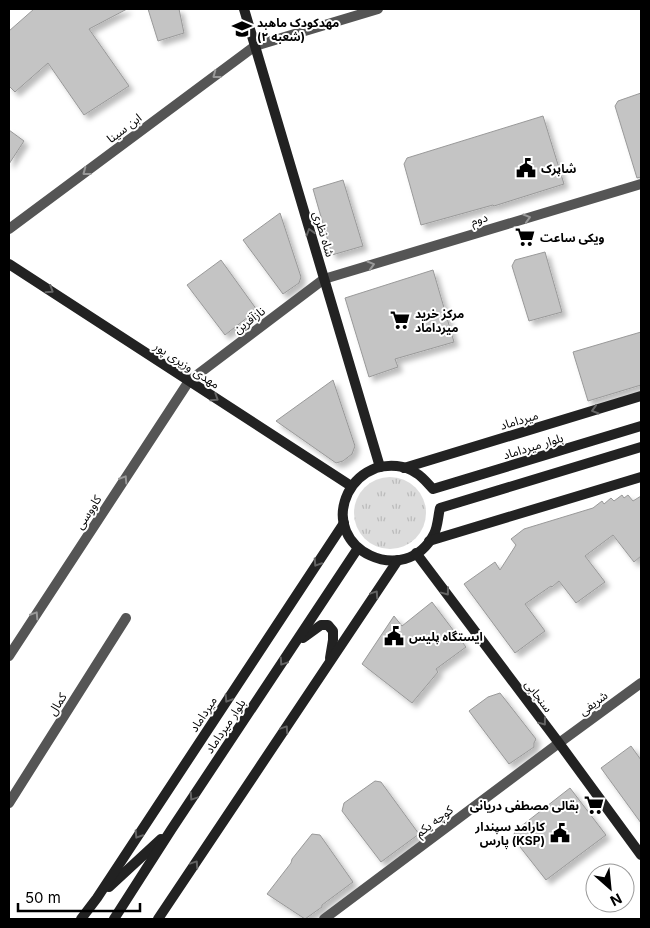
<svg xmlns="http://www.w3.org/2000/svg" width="650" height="928" font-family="Inter,'Noto Sans Arabic',sans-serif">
<defs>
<pattern id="grass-tufts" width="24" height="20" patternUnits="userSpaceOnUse" patternTransform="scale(1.25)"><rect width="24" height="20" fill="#dcdcdc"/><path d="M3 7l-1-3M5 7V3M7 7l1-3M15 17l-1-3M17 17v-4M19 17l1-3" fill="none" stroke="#bbb"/></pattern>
<filter id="shadow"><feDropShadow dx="4.5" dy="4.5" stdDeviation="2.5" flood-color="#0004"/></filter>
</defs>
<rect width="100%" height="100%" fill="#fff"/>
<circle fill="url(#grass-tufts)" cx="390" cy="513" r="36"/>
<g fill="#c4c4c4" stroke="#999" filter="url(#shadow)">
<path d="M34,9H127L89,29L129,86L84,115L48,63L15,92L9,86V31Z"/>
<path d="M148,9H179L184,33L158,41Z"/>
<path d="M641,93V177L637,178L615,106L618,101Z"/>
<path d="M543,116L564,184L494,206L493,205L421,225L404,164L407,158Z"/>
<path d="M9,130L24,141L9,164Z"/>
<path d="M343,180L363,246L332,255L313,189Z"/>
<path d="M280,213L301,277L299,283L283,294L243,240Z"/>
<path d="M545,252L562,312L529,321L512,266L515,260Z"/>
<path d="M221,260L257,310L225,335L187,285Z"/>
<path d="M433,270L454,342L395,359L398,367L369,377L345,298Z"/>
<path d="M641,332V385L588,401L573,352Z"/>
<path d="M333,380L355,446L352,454L343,461L336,463L276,421Z"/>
<path d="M622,495L624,498L628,495L633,501L641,496V556L634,562L613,535L585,556L605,582L576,603L559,581L552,587L551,586L525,604L545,631L515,653L464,584L495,562L500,570L516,545L511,539L524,529L593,508L602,501L604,504L611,498L614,501Z"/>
<path d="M432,602L466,647L436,669L438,672L412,703L362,664L394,616L402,626Z"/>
<path d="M500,693L536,739L534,743V747L509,764L469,711L488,697Z"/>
<path d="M631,746L641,760V823L601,768Z"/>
<path d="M375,781L381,782L419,834L381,862L342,811L344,803Z"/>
<path d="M570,788L606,835L546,880L513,838L515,831Z"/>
<path d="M312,834L320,835L353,882L322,905V907L305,919L267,894L291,863L292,859Z"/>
</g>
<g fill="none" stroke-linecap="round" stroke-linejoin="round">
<g stroke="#555" stroke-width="10">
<path d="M9,229L255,46L378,9"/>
<path d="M9,656L189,381L324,279L641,184"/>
<path d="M9,803L126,618"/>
<path d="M324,919L559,743L641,683"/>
</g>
<g stroke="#222" stroke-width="10">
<path d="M244,9L380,467"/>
<path d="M9,264L351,486"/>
<path d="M641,426L433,489C428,484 423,477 416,473C405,465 389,464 376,468C363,473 354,481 348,493C321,550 406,589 434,534C438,526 438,516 440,508L641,447"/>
<path d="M404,468L641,396"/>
<path d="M429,541L641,477"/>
<path d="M416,553L559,743L641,855"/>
<path d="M303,638L321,625H328L333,631V640L330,658"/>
<path d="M109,887L161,839"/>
<path d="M81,919L97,898L344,523"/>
<path d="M114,919L171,830L358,548"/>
<path d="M158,919L398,560"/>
</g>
</g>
<defs><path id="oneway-chevron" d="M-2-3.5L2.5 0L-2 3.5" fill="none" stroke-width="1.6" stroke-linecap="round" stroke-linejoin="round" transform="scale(1.25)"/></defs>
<g stroke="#999">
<use href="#oneway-chevron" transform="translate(216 75) rotate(143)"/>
<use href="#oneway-chevron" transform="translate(86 172) rotate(143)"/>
<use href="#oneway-chevron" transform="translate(527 218) rotate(-17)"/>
<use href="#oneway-chevron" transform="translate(371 265) rotate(-17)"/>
<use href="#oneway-chevron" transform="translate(124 479) rotate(-57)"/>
<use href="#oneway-chevron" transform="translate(35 615) rotate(-57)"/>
</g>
<g stroke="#646464">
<use href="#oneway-chevron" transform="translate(310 232) rotate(-107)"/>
<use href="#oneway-chevron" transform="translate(50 290) rotate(33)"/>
<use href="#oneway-chevron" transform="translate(215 398) rotate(33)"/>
<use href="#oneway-chevron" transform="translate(595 410) rotate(163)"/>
<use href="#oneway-chevron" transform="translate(317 563) rotate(123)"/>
<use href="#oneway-chevron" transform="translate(446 592) rotate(53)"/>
<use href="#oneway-chevron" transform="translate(375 594) rotate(-56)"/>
<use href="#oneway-chevron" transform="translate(283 662) rotate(124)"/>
<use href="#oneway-chevron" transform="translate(228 699) rotate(123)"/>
<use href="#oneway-chevron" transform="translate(543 722) rotate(53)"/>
<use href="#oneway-chevron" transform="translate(285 729) rotate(-56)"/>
<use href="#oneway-chevron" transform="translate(193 797) rotate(124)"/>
<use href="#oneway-chevron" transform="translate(138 835) rotate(123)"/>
<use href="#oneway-chevron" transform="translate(195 864) rotate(-56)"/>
</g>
<defs>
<symbol id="school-bare" viewBox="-9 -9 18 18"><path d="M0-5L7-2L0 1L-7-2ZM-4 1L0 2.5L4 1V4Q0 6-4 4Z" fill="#000" stroke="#fff" stroke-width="2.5" paint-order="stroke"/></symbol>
<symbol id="civic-bare" viewBox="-9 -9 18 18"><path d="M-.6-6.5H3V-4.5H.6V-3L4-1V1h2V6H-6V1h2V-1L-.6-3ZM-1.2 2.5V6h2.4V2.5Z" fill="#000" stroke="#fff" stroke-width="2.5" paint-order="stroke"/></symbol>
<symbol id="supermarket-bare" viewBox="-9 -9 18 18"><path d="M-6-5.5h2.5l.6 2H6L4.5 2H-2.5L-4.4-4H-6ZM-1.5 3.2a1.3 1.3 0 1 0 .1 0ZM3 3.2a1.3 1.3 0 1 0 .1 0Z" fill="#000" stroke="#fff" stroke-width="2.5" paint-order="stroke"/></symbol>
</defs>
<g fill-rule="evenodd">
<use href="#school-bare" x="228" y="15" width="28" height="28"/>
<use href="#civic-bare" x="512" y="154" width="28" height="28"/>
<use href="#supermarket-bare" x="511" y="223" width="28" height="28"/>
<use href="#supermarket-bare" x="386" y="306" width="28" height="28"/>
<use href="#civic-bare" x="380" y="622" width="28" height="28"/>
<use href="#supermarket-bare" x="580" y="791" width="28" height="28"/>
<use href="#civic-bare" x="546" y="819" width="28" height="28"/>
</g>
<g text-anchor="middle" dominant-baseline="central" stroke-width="4" stroke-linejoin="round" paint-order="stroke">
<g font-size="12" font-weight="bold" fill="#000" stroke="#fff" text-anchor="start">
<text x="257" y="22">مهدکودک ماهبد<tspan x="257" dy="14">(شعبه ۲)</tspan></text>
<text x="541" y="168">شاپرک</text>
<text x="540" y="237">ویکی ساعت</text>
<text x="415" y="313">مرکز خرید<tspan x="415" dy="14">میرداماد</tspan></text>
<text x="409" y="636">ایستگاه پلیس</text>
<text x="579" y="805" text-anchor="end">بقالی مصطفی دریانی</text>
<text x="545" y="826" text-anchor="end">کارامد سپندار<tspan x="545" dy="14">پارس (KSP)</tspan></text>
</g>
<g font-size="12" fill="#000" stroke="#fff">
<text transform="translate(124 128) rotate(-37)">ابن سینا</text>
<text transform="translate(479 219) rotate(-17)">دوم</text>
<text transform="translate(324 234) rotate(73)">شاه نظری</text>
<text transform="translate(249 320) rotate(-37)">نازآفرین</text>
<text transform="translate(187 365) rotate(33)">مهدی وزیری پور</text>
<text transform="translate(519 420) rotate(-17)">میرداماد</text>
<text transform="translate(533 446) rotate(-17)">بلوار میرداماد</text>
<text transform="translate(88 512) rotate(-57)">کاووسی</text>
<text transform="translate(539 696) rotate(53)">سنجابی</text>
<text transform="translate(593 703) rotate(-36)">شریفی</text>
<text transform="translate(57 704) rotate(-58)">کمال</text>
<text transform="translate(203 714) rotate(-57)">میرداماد</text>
<text transform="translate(225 726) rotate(-56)">بلوار میرداماد</text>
<text transform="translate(434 821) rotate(-37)">کوچه یکم</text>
</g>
</g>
<rect width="650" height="928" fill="none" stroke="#000000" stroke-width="20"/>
<g transform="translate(610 888) rotate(153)"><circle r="24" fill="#ffffff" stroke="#999999"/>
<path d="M0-4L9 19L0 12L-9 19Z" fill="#000000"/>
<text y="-8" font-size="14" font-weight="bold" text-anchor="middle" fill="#000000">N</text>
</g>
<path d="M18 903v8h122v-8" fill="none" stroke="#000000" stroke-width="2.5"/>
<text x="25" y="903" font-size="15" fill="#000000" stroke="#ffffff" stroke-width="4" paint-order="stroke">50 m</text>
</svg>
